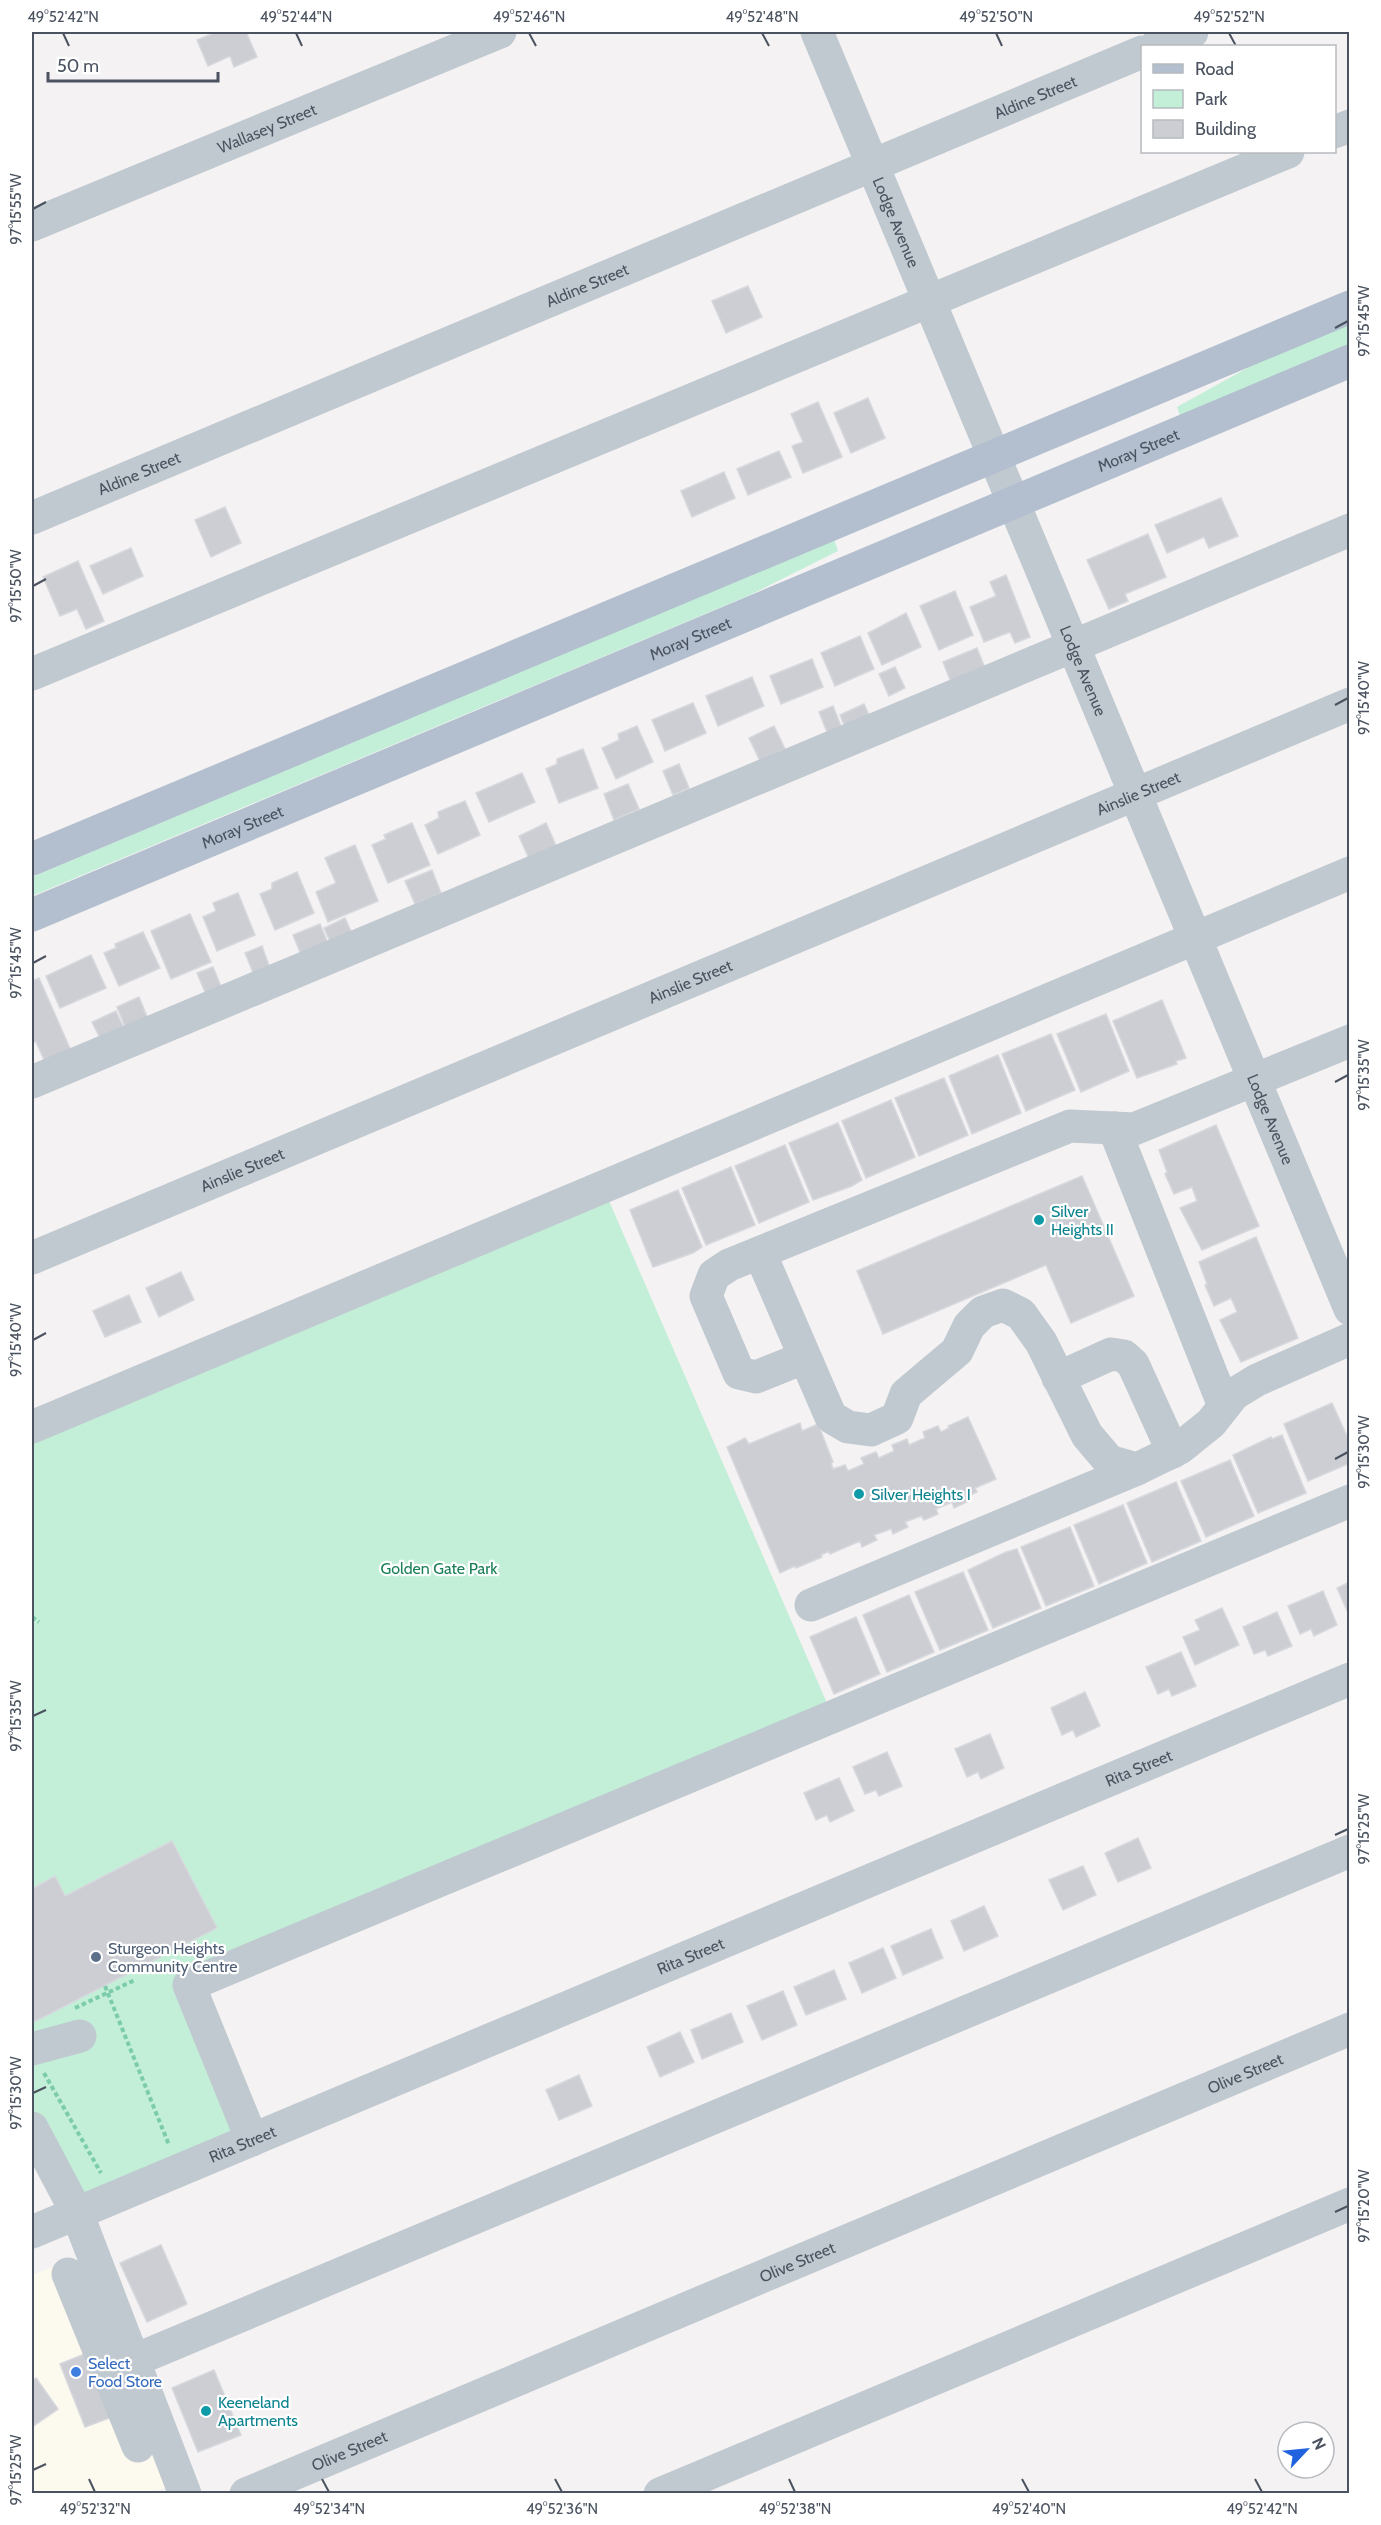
<svg xmlns="http://www.w3.org/2000/svg" width="1381" height="2525" font-family="Cabin,sans-serif">
<rect width="100%" height="100%" fill="#f4f2f2"/>
<path fill="#fcf9ee" d="M80,2256L173,2484L152,2493L32,2494V2275Z"/>
<g fill="#c3efd8">
<path d="M1349,324V345L1180,416L1177,407L1260,361Z"/>
<path d="M834,539L838,551L750,595L32,896V877Z"/>
<path d="M603,1187L833,1717L189,1985L252,2140L77,2213L32,2128V1427Z"/>
</g>
<g fill="#ccced4" stroke="#d6d8dd" stroke-width="1.5">
<path d="M217,32H246L257,57L234,67L230,56L208,66L197,40Z"/>
<path d="M748,286L762,317L726,333L712,301Z"/>
<path d="M868,398L885,438L851,453L834,413Z"/>
<path d="M818,402L842,457L803,473L792,446L803,442L791,414Z"/>
<path d="M779,451L791,477L748,495L737,469Z"/>
<path d="M724,472L735,498L692,517L681,491Z"/>
<path d="M1221,498L1238,536L1209,548L1204,537L1167,553L1155,525Z"/>
<path d="M225,507L241,543L211,557L195,520Z"/>
<path d="M1148,534L1166,577L1125,594L1128,601L1109,609L1087,560Z"/>
<path d="M131,548L143,576L103,594L90,566Z"/>
<path d="M78,561L104,621L86,629L77,609L60,616L43,577Z"/>
<path d="M1006,575L1030,637L1015,643L1010,632L984,642L970,607L996,596L990,582Z"/>
<path d="M955,591L973,635L939,650L920,606Z"/>
<path d="M906,613L921,647L882,665L868,633Z"/>
<path d="M860,636L874,669L835,686L821,653Z"/>
<path d="M977,648L987,673L953,687L943,662Z"/>
<path d="M812,659L823,687L781,704L770,676Z"/>
<path d="M895,667L905,688L889,696L879,674Z"/>
<path d="M752,677L764,706L718,726L706,696Z"/>
<path d="M693,703L706,733L665,751L652,720Z"/>
<path d="M864,704L871,719L846,730L840,715Z"/>
<path d="M833,706L843,731L829,737L819,712Z"/>
<path d="M637,726L653,762L616,779L602,748L619,740L618,734Z"/>
<path d="M774,726L785,749L760,761L749,738Z"/>
<path d="M583,749L598,788L559,803L546,769L557,764V759Z"/>
<path d="M679,764L689,788L673,795L663,771Z"/>
<path d="M522,773L535,802L489,822L476,793Z"/>
<path d="M628,784L639,809L614,820L604,794Z"/>
<path d="M465,801L480,835L438,854L425,825L439,818L438,812Z"/>
<path d="M412,823L430,865L388,883L372,845L386,839L384,835Z"/>
<path d="M546,823L557,848L530,861L519,836Z"/>
<path d="M355,845L378,901L328,922L316,892L336,883L325,858Z"/>
<path d="M432,870L441,893L415,904L405,881Z"/>
<path d="M297,872L314,913L275,930L260,894L272,889V883Z"/>
<path d="M238,893L255,935L217,951L203,917L216,911L213,903Z"/>
<path d="M190,914L211,962L171,979L151,931Z"/>
<path d="M345,918L354,938L333,948L324,928Z"/>
<path d="M320,924L329,946L302,957L293,935Z"/>
<path d="M143,932L160,968L119,986L104,953L116,948L115,944Z"/>
<path d="M262,946L270,968L254,975L245,953Z"/>
<path d="M91,955L106,988L60,1008L46,976Z"/>
<path d="M213,967L223,991L207,997L197,973Z"/>
<path d="M39,978L72,1053L46,1064L36,1042H32V981Z"/>
<path d="M139,997L148,1019L126,1029L117,1007Z"/>
<path d="M1162,1000L1186,1058L1176,1061L1177,1064L1137,1078L1113,1021Z"/>
<path d="M116,1011L125,1031L102,1042L92,1022Z"/>
<path d="M1106,1014L1129,1071L1081,1092L1057,1034Z"/>
<path d="M1051,1034L1075,1090L1026,1111L1002,1054Z"/>
<path d="M998,1055L1021,1113L972,1134L949,1076Z"/>
<path d="M944,1078L968,1135L919,1156L895,1098Z"/>
<path d="M891,1100L915,1157L866,1178L842,1121Z"/>
<path d="M838,1123L862,1180L852,1186L813,1200L789,1143Z"/>
<path d="M1216,1125L1259,1226L1202,1250L1180,1208L1197,1201L1192,1187L1174,1194L1165,1174L1167,1172L1159,1150Z"/>
<path d="M785,1145L809,1202L759,1223L735,1166Z"/>
<path d="M731,1167L755,1225L706,1245L682,1188Z"/>
<path d="M1082,1176L1134,1296L1071,1323L1046,1265L883,1334L857,1271Z"/>
<path d="M678,1190L702,1247L693,1253L653,1267L630,1210Z"/>
<path d="M1256,1237L1298,1338L1241,1362L1220,1320L1237,1312L1235,1307L1231,1298L1214,1306L1205,1285L1207,1284L1199,1262Z"/>
<path d="M181,1272L194,1300L159,1317L146,1288Z"/>
<path d="M129,1295L141,1322L105,1337L93,1311Z"/>
<path d="M1332,1403L1350,1443V1463L1308,1481L1284,1424Z"/>
<path d="M968,1417L996,1479L975,1488L977,1492L967,1497L969,1501L954,1508L952,1502L936,1509L938,1514L924,1520L921,1516L905,1522L908,1527L893,1534L891,1529L874,1535L877,1540L862,1547L860,1541L830,1554L829,1551L821,1555L822,1557L796,1568L795,1566L780,1573L727,1447L745,1438L749,1444L800,1423L802,1431L818,1424L833,1462L831,1463L833,1469L845,1465L848,1471L864,1464L861,1458L876,1452L879,1458L894,1451L892,1445L907,1439L909,1445L925,1438L923,1432L938,1426L941,1432L949,1428L948,1426Z"/>
<path d="M1282,1435L1306,1493L1258,1513L1233,1455L1271,1437L1272,1439Z"/>
<path d="M1230,1460L1254,1516L1206,1537L1181,1481Z"/>
<path d="M1176,1482L1201,1541L1152,1562L1127,1503Z"/>
<path d="M1123,1505L1147,1563L1099,1584L1074,1525Z"/>
<path d="M1070,1527L1094,1586L1046,1606L1021,1547Z"/>
<path d="M1017,1549L1041,1608L993,1628L968,1570L1006,1552Z"/>
<path d="M963,1572L988,1630L940,1650L915,1592Z"/>
<path d="M1350,1582V1614L1349,1615L1337,1588Z"/>
<path d="M1323,1591L1337,1625L1314,1636L1311,1629L1300,1634L1288,1606Z"/>
<path d="M909,1595L934,1652L887,1672L863,1615Z"/>
<path d="M1222,1608L1239,1645L1195,1665L1183,1637L1200,1630L1195,1620Z"/>
<path d="M1277,1612L1292,1646L1268,1656L1265,1650L1254,1654L1243,1627Z"/>
<path d="M856,1617L880,1674L834,1694L810,1637Z"/>
<path d="M1181,1652L1196,1686L1172,1696L1169,1689L1158,1694L1146,1667Z"/>
<path d="M1085,1692L1100,1726L1076,1737L1073,1730L1062,1735L1051,1708Z"/>
<path d="M990,1734L1004,1768L981,1779L978,1772L967,1777L955,1749Z"/>
<path d="M887,1752L902,1786L879,1796L876,1790L865,1794L853,1767Z"/>
<path d="M839,1778L854,1811L830,1822L827,1815L816,1820L804,1793Z"/>
<path d="M1138,1838L1151,1868L1118,1882L1105,1853Z"/>
<path d="M172,1841L217,1928L32,2023V1889L55,1876L65,1896Z"/>
<path d="M1083,1866L1096,1895L1063,1910L1049,1880Z"/>
<path d="M984,1906L998,1936L964,1951L951,1921Z"/>
<path d="M931,1929L943,1958L903,1975L891,1946Z"/>
<path d="M883,1948L896,1978L862,1993L849,1963Z"/>
<path d="M834,1970L846,1999L806,2015L794,1987Z"/>
<path d="M783,1991L797,2025L762,2040L747,2006Z"/>
<path d="M731,2013L743,2042L702,2059L691,2030Z"/>
<path d="M680,2032L694,2062L660,2077L647,2047Z"/>
<path d="M579,2075L592,2106L559,2120L546,2090Z"/>
<path d="M161,2245L187,2304L147,2322L120,2263Z"/>
<path d="M87,2353L112,2417L85,2427L60,2364Z"/>
<path d="M214,2370L241,2435L198,2452L172,2388Z"/>
<path d="M36,2378L58,2409L32,2427V2381Z"/>
</g>
<g fill="none" stroke-linecap="round" stroke-linejoin="round">
<g stroke="#7cccac" stroke-width="4" stroke-dasharray="4.5 3" stroke-linecap="butt">
<path d="M32,1617L39,1622"/>
<path d="M105,1986L169,2145"/>
<path d="M75,2008L135,1980"/>
<path d="M44,2073L101,2173"/>
</g>
<g stroke="#c0c8d0" stroke-width="33">
<path id="s1" d="M817,32L1350,1309"/>
<path d="M1156,46L1192,32"/>
<path d="M1334,132L1350,126"/>
<path id="s2" d="M32,225L500,32"/>
<path id="s3" d="M32,518L1142,52"/>
<path d="M32,674L1288,152"/>
<path d="M1350,1041L1134,1129L1070,1126L729,1265L714,1275L706,1296L739,1373L756,1377L796,1361L808,1364L831,1417L848,1427L871,1430L897,1418L906,1394L957,1351L969,1326L983,1312L1003,1305L1021,1314L1041,1342L1087,1435L1109,1461L1137,1469L1180,1448L1211,1423L1234,1394L1257,1380L1350,1339"/>
<path d="M32,1082L1350,530"/>
<path d="M1114,1128L1224,1406"/>
<path d="M760,1253L808,1364"/>
<path id="s4" d="M32,1258L1350,704"/>
<path d="M1058,1378L1111,1354L1124,1356L1133,1364L1173,1452"/>
<path d="M32,1427L1350,873"/>
<path d="M811,1605L1137,1469"/>
<path d="M32,2049L80,2036"/>
<path d="M32,2128L77,2213L185,2494"/>
<path d="M252,2140L189,1985L1350,1501"/>
<path id="s5" d="M32,2232L1350,1679"/>
<path d="M68,2274L138,2446"/>
<path d="M135,2360L1350,1851"/>
<path id="s6" d="M246,2494L1350,2029"/>
<path d="M660,2494L1350,2204"/>
</g>
<g stroke="#b3bfcf" stroke-width="33">
<path d="M32,859L1350,307"/>
<path id="s7" d="M32,915L1350,361"/>
</g>
</g>
<path fill="none" stroke="#4a535f" stroke-width="2" d="M63,33L69,46M296,33L302,46M529,33L536,46M762,33L769,46M996,33L1002,46M1229,33L1236,46M33,209L46,202M1335,328L1348,321M33,586L46,579M1335,705L1348,698M33,963L46,956M1335,1082L1348,1075M33,1340L46,1333M1335,1459L1348,1452M33,1716L46,1710M1335,1835L1348,1829M33,2093L46,2087M1335,2212L1348,2206M33,2470L46,2464M89,2479L95,2492M322,2479L329,2492M555,2479L562,2492M789,2479L795,2492M1022,2479L1029,2492M1255,2479L1262,2492"/>
<g fill="#0f9aa8" stroke="#fff" stroke-width="2">
<circle cx="1039" cy="1220" r="6"/>
<circle cx="859" cy="1494" r="6"/>
<circle cx="206" cy="2411" r="6"/>
</g>
<circle fill="#5c6f8a" stroke="#fff" stroke-width="2" cx="96" cy="1957" r="6"/>
<circle fill="#3f7fe0" stroke="#fff" stroke-width="2" cx="76" cy="2372" r="6"/>
<g text-anchor="middle" dominant-baseline="central" stroke-width="4.5" stroke-linejoin="round" paint-order="stroke">
<g font-size="16" fill="#4a535f" stroke="#fff">
<text stroke="none"><textPath href="#s3" startOffset="1088">Aldine Street</textPath></text>
<text stroke="none"><textPath href="#s2" startOffset="254">Wallasey Street</textPath></text>
<text stroke="none"><textPath href="#s1" startOffset="206">Lodge Avenue</textPath></text>
<text stroke="none"><textPath href="#s3" startOffset="602">Aldine Street</textPath></text>
<text stroke="none"><textPath href="#s7" startOffset="1200">Moray Street</textPath></text>
<text stroke="none"><textPath href="#s3" startOffset="116">Aldine Street</textPath></text>
<text stroke="none"><textPath href="#s7" startOffset="714">Moray Street</textPath></text>
<text stroke="none"><textPath href="#s1" startOffset="692">Lodge Avenue</textPath></text>
<text stroke="none"><textPath href="#s4" startOffset="1200">Ainslie Street</textPath></text>
<text stroke="none"><textPath href="#s7" startOffset="228">Moray Street</textPath></text>
<text stroke="none"><textPath href="#s4" startOffset="714">Ainslie Street</textPath></text>
<text stroke="none"><textPath href="#s1" startOffset="1178">Lodge Avenue</textPath></text>
<text stroke="none"><textPath href="#s4" startOffset="228">Ainslie Street</textPath></text>
<text stroke="none"><textPath href="#s5" startOffset="1200">Rita Street</textPath></text>
<text stroke="none"><textPath href="#s5" startOffset="714">Rita Street</textPath></text>
<text stroke="none"><textPath href="#s6" startOffset="1084">Olive Street</textPath></text>
<text stroke="none"><textPath href="#s5" startOffset="228">Rita Street</textPath></text>
<text stroke="none"><textPath href="#s6" startOffset="598">Olive Street</textPath></text>
<text stroke="none"><textPath href="#s6" startOffset="112">Olive Street</textPath></text>
</g>
<g font-size="16" fill="#0d838f" stroke="#fff" text-anchor="start">
<text x="1051" y="1211">Silver<tspan x="1051" dy="18">Heights II</tspan></text>
<text x="871" y="1494">Silver Heights I</text>
<text x="218" y="2402">Keeneland<tspan x="218" dy="18">Apartments</tspan></text>
</g>
<g font-size="16" fill="#1b8057" stroke="#fff">
<text x="439" y="1568">Golden Gate Park</text>
</g>
<g font-size="16" fill="#4e5e75" stroke="#fff" text-anchor="start">
<text x="108" y="1948">Sturgeon Heights<tspan x="108" dy="18">Community Centre</tspan></text>
</g>
<g font-size="16" fill="#366cbe" stroke="#fff" text-anchor="start">
<text x="88" y="2363">Select<tspan x="88" dy="18">Food Store</tspan></text>
</g>
</g>
<rect width="1381" height="2525" fill="none" stroke="#ffffff" stroke-width="66"/>
<rect x="1141" y="45" width="195" height="108" fill="#ffffff" stroke="#b7babf" stroke-width="1.5"/>
<rect x="1153" y="64" width="30" height="9" fill="#b3bfcf" stroke="#b7babf" stroke-width="1.5"/>
<text x="1195" y="75" font-size="18" fill="#4a535f">Road</text>
<rect x="1153" y="90" width="30" height="18" fill="#c3efd8" stroke="#b7babf" stroke-width="1.5"/>
<text x="1195" y="105" font-size="18" fill="#4a535f">Park</text>
<rect x="1153" y="120" width="30" height="18" fill="#ccced4" stroke="#b7babf" stroke-width="1.5"/>
<text x="1195" y="135" font-size="18" fill="#4a535f">Building</text>
<g transform="translate(1306 2450) rotate(64)"><circle r="28" fill="#ffffff" stroke="#b7babf" stroke-width="1.5"/>
<path d="M0-4.5L10 22L0 15L-10 22Z" fill="#2162df"/>
<text y="-9" font-size="16" font-weight="bold" text-anchor="middle" fill="#4a535f">N</text>
</g>
<path d="M48 72v9h170v-9" fill="none" stroke="#4a535f" stroke-width="3"/>
<text x="57" y="72" font-size="18" fill="#4a535f" stroke="#ffffff" stroke-width="4.5" paint-order="stroke">50 m</text>
<rect x="33" y="33" width="1315" height="2459" fill="none" stroke="#4a535f" stroke-width="2"/>
<g font-size="15" text-anchor="middle" fill="#4a535f">
<text x="63" y="22">49°52'42"N</text>
<text x="296" y="22">49°52'44"N</text>
<text x="529" y="22">49°52'46"N</text>
<text x="762" y="22">49°52'48"N</text>
<text x="996" y="22">49°52'50"N</text>
<text x="1229" y="22">49°52'52"N</text>
<text transform="translate(16 209) rotate(-90)" y="5">97°15'55"W</text>
<text transform="translate(1364 321) rotate(-90)" y="5">97°15'45"W</text>
<text transform="translate(16 586) rotate(-90)" y="5">97°15'50"W</text>
<text transform="translate(1364 698) rotate(-90)" y="5">97°15'40"W</text>
<text transform="translate(16 963) rotate(-90)" y="5">97°15'45"W</text>
<text transform="translate(1364 1075) rotate(-90)" y="5">97°15'35"W</text>
<text transform="translate(16 1340) rotate(-90)" y="5">97°15'40"W</text>
<text transform="translate(1364 1452) rotate(-90)" y="5">97°15'30"W</text>
<text transform="translate(16 1716) rotate(-90)" y="5">97°15'35"W</text>
<text transform="translate(1364 1829) rotate(-90)" y="5">97°15'25"W</text>
<text transform="translate(16 2093) rotate(-90)" y="5">97°15'30"W</text>
<text transform="translate(1364 2206) rotate(-90)" y="5">97°15'20"W</text>
<text transform="translate(16 2470) rotate(-90)" y="5">97°15'25"W</text>
<text x="95" y="2514">49°52'32"N</text>
<text x="329" y="2514">49°52'34"N</text>
<text x="562" y="2514">49°52'36"N</text>
<text x="795" y="2514">49°52'38"N</text>
<text x="1029" y="2514">49°52'40"N</text>
<text x="1262" y="2514">49°52'42"N</text>
</g>
</svg>
